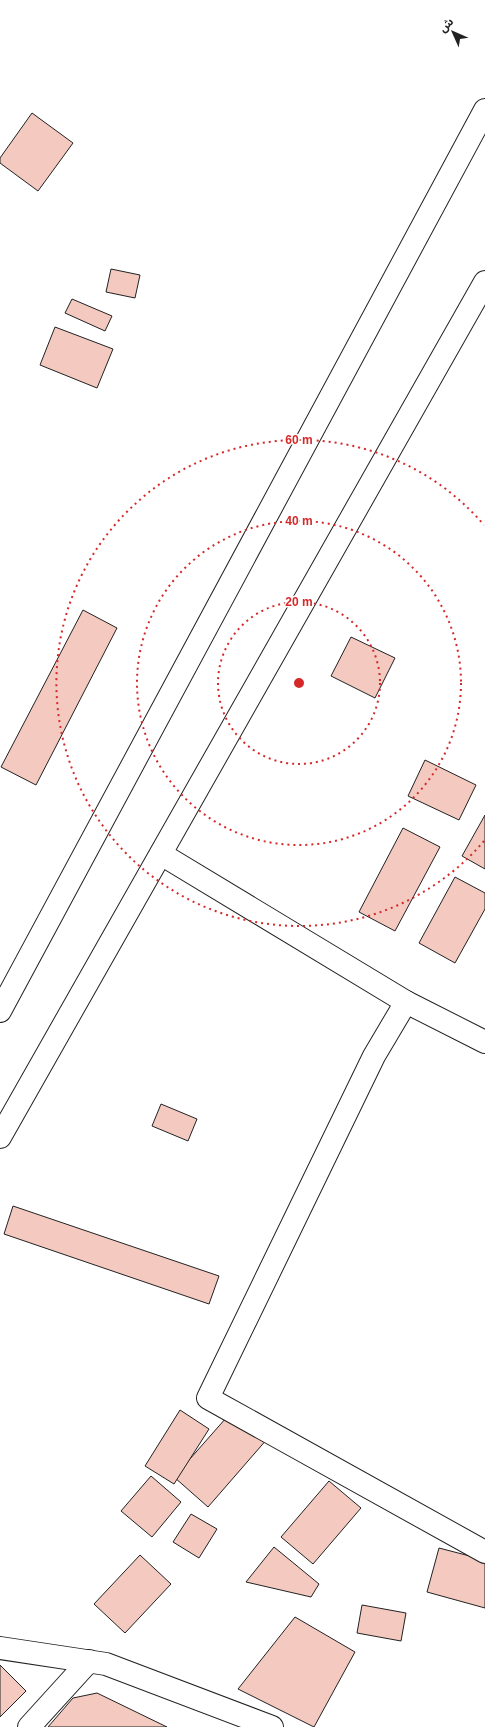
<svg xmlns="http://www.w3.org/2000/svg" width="485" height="1727" font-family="Arial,'Noto Sans Arabic',sans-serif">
<rect width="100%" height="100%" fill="#fff"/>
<g fill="#f3c9c0" stroke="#222">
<path d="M32,113L73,143L38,191L0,163V158Z"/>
<path d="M111,269L140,275L135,298L106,292Z"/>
<path d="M72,299L112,316L105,331L65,313Z"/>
<path d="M55,327L113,349L97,388L40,365Z"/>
<path d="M83,610L117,628L36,785L1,767Z"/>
<path d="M351,637L395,658L375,698L331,676Z"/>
<path d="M425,760L476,785L459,820L408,796Z"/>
<path d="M485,815V869L462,856Z"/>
<path d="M403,828L440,847L395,931L359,912Z"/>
<path d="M455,877L485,893V909L455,963L419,943Z"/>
<path d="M161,1104L197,1119L188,1141L152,1126Z"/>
<path d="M13,1206L219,1276L209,1304L4,1234Z"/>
<path d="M234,1409L268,1438L208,1507L174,1477Z"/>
<path d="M180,1410L209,1429L174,1484L145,1466Z"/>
<path d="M151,1476L181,1502L152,1537L121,1511Z"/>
<path d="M329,1481L361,1508L313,1564L281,1537Z"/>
<path d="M191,1514L217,1529L199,1558L173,1542Z"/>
<path d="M274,1547L319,1584L311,1597L246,1582Z"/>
<path d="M439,1548L485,1560V1608L427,1592Z"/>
<path d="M140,1555L171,1584L125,1633L94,1604Z"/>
<path d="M362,1605L406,1613L401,1641L357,1633Z"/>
<path d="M295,1617L355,1652L314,1727L238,1689Z"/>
<path d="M0,1665L26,1691L0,1717Z"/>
<path d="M97,1693L167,1727H48L73,1698Z"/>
</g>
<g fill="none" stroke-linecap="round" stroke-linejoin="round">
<defs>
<g id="minor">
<path d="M161,854L406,1002"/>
<path d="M0,1011L485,110"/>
<path d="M485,1042L406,1002L374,1056L208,1398L485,1552"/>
<path d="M0,1137L485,282"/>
<path d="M0,1648L106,1664L272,1727"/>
<path d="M29,1727L89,1661"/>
</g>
</defs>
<use href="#minor" stroke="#222" stroke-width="24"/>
<use href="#minor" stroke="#fff" stroke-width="22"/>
</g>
<g fill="none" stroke="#d62828" stroke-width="2" stroke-dasharray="2 4">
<circle cx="299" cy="683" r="81"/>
<circle cx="299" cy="683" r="162"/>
<path d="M484 841A243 243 0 1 1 484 525"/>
</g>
<circle cx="299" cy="683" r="6" fill="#d62828" stroke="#fff" stroke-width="2"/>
<g font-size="12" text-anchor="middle" font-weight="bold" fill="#d62828" stroke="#fff" stroke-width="3" stroke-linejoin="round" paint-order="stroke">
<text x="299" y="444">60 m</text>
<text x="299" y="525">40 m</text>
<text x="299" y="606">20 m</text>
</g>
<g transform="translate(453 32) rotate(315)" stroke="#ffffff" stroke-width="3" paint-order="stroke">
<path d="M0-3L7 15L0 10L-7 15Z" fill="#222222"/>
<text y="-6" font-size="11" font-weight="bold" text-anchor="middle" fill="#222222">ش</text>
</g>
</svg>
